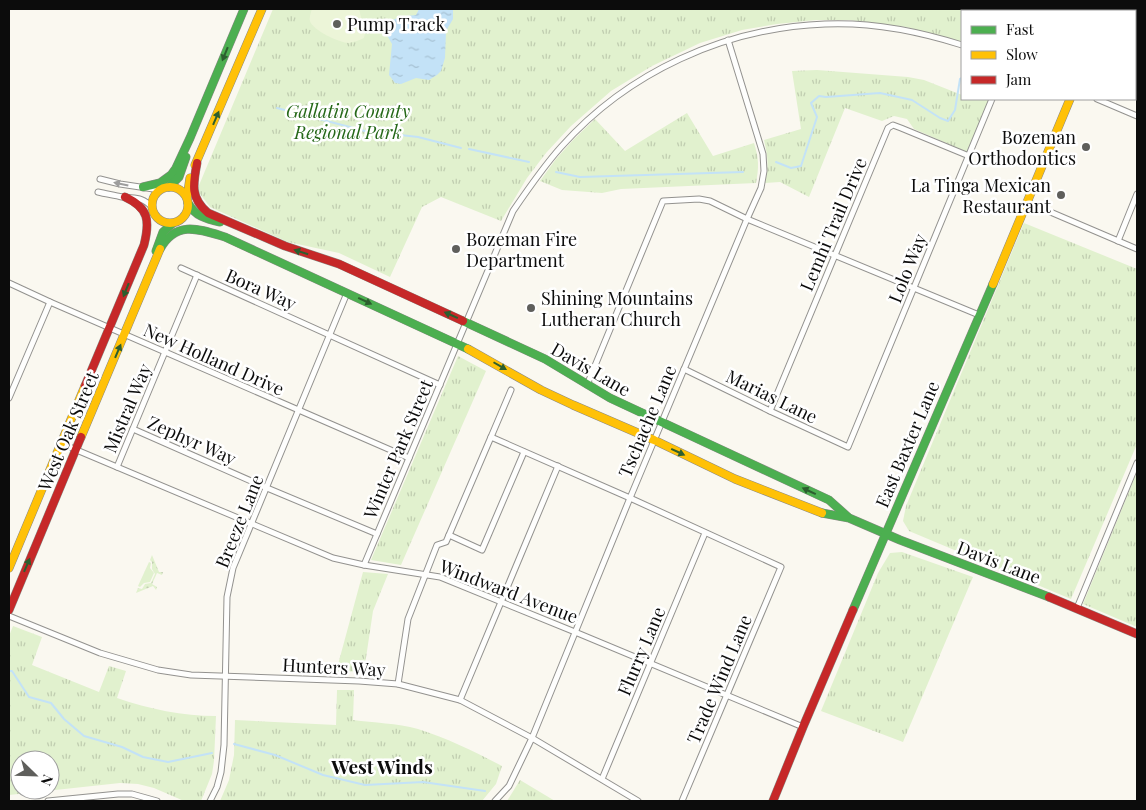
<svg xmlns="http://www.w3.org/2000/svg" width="1146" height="810" font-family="'Playfair Display',serif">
<defs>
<pattern id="grass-tufts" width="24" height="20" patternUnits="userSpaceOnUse" patternTransform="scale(1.25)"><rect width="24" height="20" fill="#e1f1ce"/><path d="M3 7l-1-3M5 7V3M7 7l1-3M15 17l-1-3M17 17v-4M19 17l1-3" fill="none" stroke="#c0cdb0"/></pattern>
<pattern id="garden-dots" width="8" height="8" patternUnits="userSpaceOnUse" patternTransform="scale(1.25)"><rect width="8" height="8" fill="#e1f1ce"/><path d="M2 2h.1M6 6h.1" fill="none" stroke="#c0cdb0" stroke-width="1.8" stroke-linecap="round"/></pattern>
<pattern id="water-ripples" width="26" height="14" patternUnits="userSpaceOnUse" patternTransform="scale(1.25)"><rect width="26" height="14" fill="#c3e2f7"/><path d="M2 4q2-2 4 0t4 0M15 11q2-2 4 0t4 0" fill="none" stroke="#a6c1d3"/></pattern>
</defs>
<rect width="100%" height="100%" fill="#faf8f0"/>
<g fill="url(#grass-tufts)" fill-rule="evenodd">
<path d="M273,9H1063L1069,11H962V42L906,27L849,20H816L777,24L742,30L700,43L652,66L611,91L571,126L546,153L527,178L501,221L441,197L422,207L390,277L339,253L288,242L210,207L197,190Z"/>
<path d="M817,70L908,77L924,80L962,95V99H989L967,152L914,129L907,119L894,116L882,121L845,108L809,197L780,182L765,183C769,165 768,158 764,140L801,129L792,71Z"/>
<path d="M687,113L713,156L754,143C759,158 759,168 756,183L621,189L602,193L562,190L540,181L556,159L574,139L595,119L625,151Z"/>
<path d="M1024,223L1137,269V444L1071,599L909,531L903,521L906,506Z"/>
<path d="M458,356L486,371L401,565L371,560Z"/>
<path d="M1137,472V627L1083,604Z"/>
<path d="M902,552L973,577L903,742L821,711L878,573L890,553Z"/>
<path d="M149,562L151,563L150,568L154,573L150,582L144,583L140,587L138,586Z"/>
<path d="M363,572L388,574L373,611L364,671L336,672Z"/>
<path d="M13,626L42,637L32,665L99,692L109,666L126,671L117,698C149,709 183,716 216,716L214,761L212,774L201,801H184L154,788L138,784L120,783L9,795V636ZM20,760H50V790H20Z"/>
<path d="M337,690H354L353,720C374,723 397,723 418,729C447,738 475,752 502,766L496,784L482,801H220L229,780L234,755L235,720L336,725Z"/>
<path d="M520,780L555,801H507Z"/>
</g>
<path fill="url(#garden-dots)" d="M152,555L159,572H163L162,575L157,573L152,584L157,587L156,590L153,586L136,593L138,588L142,589L145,584L151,583L155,574L152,569V562L150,560Z"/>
<path fill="#ecf5d8" d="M312,9H359L365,33L364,38C360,40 354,42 349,43C340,43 312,30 310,21C309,18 311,12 312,9Z"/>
<path fill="url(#water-ripples)" d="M419,9H453V19L446,31L445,58L441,71L437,75L429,80L416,78L401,84L395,83L389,75L392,44L385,32C388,17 403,16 416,15Z"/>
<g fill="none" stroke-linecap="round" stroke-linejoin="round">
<g stroke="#c3e2f7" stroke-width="2">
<path d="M1135,81L1137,82"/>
<path d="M277,108L365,131L418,137L461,148"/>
<path d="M469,149L529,162"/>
<path d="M776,162L791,168L801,166L817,117L811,103L819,96L826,97L880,93L912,100L940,118L948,121L955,110L960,79L962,78"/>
<path d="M556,172L580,177L743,172"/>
<path d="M9,671H12L29,697L51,703L64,719L84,736L122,747L143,757L168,762L212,753"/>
<path d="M234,744L275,755L323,775L365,785L423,782L485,791"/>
</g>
<defs>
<g id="street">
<path d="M1097,99L1137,116"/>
<path d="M100,179L120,184L160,190"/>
<path d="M98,192C106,194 114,195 122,197C136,199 141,196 152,207"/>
<path d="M1027,202L1137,249"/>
<path d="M1118,241L1137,194"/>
<path d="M181,268L440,385"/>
<path d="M9,283L50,302L409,458"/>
<path d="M684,369L770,411L848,447L992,99"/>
<path d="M587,385L663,201L699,199L710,201L747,219L979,315"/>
<path d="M9,398L50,302"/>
<path d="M770,411L888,128L893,125L901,128L969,156"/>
<path d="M133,429L267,488L377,534"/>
<path d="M491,437L511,390"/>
<path d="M60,443L333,558L364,565L440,577L575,632L803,727"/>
<path d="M117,467L197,275"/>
<path d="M449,535L482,550L524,452"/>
<path d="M364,565L513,211C528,189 543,167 561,147C628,72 724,28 825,24C871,22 918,31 962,45"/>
<path d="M1077,608L1137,463"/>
<path d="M9,616L100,653L158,670L191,675L359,681L398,684L460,700L532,738L638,801"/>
<path d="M398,684L408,619L437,545L446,542L491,437L630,498L781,567L682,801"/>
<path d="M460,700L558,466"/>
<path d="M602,779L705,533"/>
<path d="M48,801L118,794H132L157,801"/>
<path d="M210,801L217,787L221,772L224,745L227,597L233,568L347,293"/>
<path d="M495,801L509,786L532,738L630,498L747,219L761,188L764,171L763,154L728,40"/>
</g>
<g id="fast">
<path d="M1107,11L1108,9"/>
<path d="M143,187L160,183L171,175L176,168L190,138L244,9"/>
<path d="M169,187L179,177L186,157"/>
<path d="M188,203C195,216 206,219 220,222"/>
<path d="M160,249C176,220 199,229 225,237L468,349"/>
<path d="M156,251L163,232L172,224"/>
<path d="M463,321L545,359L610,398L829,500L848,517"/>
<path d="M822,513L849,518L900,540L1049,597"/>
<path d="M853,610L993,284"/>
</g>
<g id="slow">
<path d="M195,165L262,9"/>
<circle cx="170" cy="205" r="18"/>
<path d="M187,198L190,178"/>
<path d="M993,284L1070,99"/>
<path d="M468,349L541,390L573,405L654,440L735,479L822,513"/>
<path d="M81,437L160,249"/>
<path d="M9,568L85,386"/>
</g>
<g id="jam">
<path d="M197,163C193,184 190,198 208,213L285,246L339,264L463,321"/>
<path d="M85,386L144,245C150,221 149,208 125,197"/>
<path d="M1049,597L1137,634"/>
<path d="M9,610L81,437"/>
<path d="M773,801L803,727L853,610"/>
</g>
</defs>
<use href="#street" stroke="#93928f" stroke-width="7"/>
<use href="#fast" stroke="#8a8985" stroke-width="9"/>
<use href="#slow" stroke="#8a8985" stroke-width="9"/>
<use href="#jam" stroke="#8a8985" stroke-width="9"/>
<use href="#street" stroke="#fefefd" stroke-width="5"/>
<use href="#fast" stroke="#4caf50" stroke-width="8"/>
<use href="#slow" stroke="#ffc107" stroke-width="8"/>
<use href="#jam" stroke="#c62828" stroke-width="8"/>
</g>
<defs><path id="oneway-solid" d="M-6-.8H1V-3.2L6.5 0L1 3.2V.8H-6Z" transform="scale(1.25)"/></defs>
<g fill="#2c5e2e">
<use href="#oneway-solid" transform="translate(225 54) rotate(112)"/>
<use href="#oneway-solid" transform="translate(216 118) rotate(-67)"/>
<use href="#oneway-solid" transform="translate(301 252) rotate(-162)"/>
<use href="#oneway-solid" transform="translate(126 290) rotate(112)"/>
<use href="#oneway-solid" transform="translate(365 301) rotate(25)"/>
<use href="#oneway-solid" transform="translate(451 315) rotate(-156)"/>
<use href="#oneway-solid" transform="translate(118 351) rotate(-67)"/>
<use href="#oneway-solid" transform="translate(500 366) rotate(30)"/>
<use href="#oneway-solid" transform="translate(678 452) rotate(25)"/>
<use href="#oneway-solid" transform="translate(809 491) rotate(-155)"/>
<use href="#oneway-solid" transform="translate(27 565) rotate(-67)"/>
</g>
<use fill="#9d9d9d" href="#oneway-solid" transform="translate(121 184) rotate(-168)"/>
<g fill="#5f5f5c" stroke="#fff" stroke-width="2">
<circle cx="337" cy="24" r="5"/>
<circle cx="1086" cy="147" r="5"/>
<circle cx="1061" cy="195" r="5"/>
<circle cx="456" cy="249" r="5"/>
<circle cx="531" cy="308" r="5"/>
</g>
<g text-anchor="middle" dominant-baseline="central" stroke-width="5" stroke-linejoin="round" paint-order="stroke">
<g font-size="18" fill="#0c0c0c" stroke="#fff" text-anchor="start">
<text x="347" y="24">Pump Track</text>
<text x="1076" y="137" text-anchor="end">Bozeman<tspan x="1076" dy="21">Orthodontics</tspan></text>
<text x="1051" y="185" text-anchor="end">La Tinga Mexican<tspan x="1051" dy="21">Restaurant</tspan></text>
<text x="466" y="239">Bozeman Fire<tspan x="466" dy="21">Department</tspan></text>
<text x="541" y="298">Shining Mountains<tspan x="541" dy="21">Lutheran Church</tspan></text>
</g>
<g font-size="18" font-style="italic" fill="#256818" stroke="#fff">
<text x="348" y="111">Gallatin County<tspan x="348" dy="21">Regional Park</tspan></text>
</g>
<g font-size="18" fill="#0c0c0c" stroke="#fff">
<text transform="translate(833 224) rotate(-67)">Lemhi Trail Drive</text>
<text transform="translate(907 268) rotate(-68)">Lolo Way</text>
<text transform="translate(261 289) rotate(24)">Bora Way</text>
<text transform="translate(214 359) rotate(24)">New Holland Drive</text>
<text transform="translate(591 369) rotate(30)">Davis Lane</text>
<text transform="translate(772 396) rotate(26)">Marias Lane</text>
<text transform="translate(127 408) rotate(-67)">Mistral Way</text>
<text transform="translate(647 421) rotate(-67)">Tschache Lane</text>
<text transform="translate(68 431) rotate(-67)">West Oak Street</text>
<text transform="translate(192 440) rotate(24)">Zephyr Way</text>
<text transform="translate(907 444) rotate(-67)">East Baxter Lane</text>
<text transform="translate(398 449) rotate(-67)">Winter Park Street</text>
<text transform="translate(239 521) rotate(-68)">Breeze Lane</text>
<text transform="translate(999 562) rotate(21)">Davis Lane</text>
<text transform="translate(509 591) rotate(21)">Windward Avenue</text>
<text transform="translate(641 651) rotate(-67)">Flurry Lane</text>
<text transform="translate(334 667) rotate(3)">Hunters Way</text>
<text transform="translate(719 679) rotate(-67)">Trade Wind Lane</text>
</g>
<g font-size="19" font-weight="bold" fill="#0c0c0c" stroke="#fff">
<text x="382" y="766">West Winds</text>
</g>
</g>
<rect width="1146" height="810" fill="none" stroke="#0c0c0c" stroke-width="20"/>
<rect x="961" y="10" width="175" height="90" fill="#ffffff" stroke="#9e9e9e"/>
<rect x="971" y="26" width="25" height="8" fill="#4caf50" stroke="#9e9e9e"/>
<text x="1006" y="35" font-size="15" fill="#0c0c0c">Fast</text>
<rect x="971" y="51" width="25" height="8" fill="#ffc107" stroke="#9e9e9e"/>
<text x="1006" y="60" font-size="15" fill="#0c0c0c">Slow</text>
<rect x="971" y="76" width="25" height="8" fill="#c62828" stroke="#9e9e9e"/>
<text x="1006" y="85" font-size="15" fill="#0c0c0c">Jam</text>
<g transform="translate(35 775) rotate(113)"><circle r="24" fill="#ffffff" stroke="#9e9e9e"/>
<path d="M0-4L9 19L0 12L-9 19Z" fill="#5f5f5c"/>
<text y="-8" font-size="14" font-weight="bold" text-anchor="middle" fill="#0c0c0c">N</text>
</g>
</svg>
